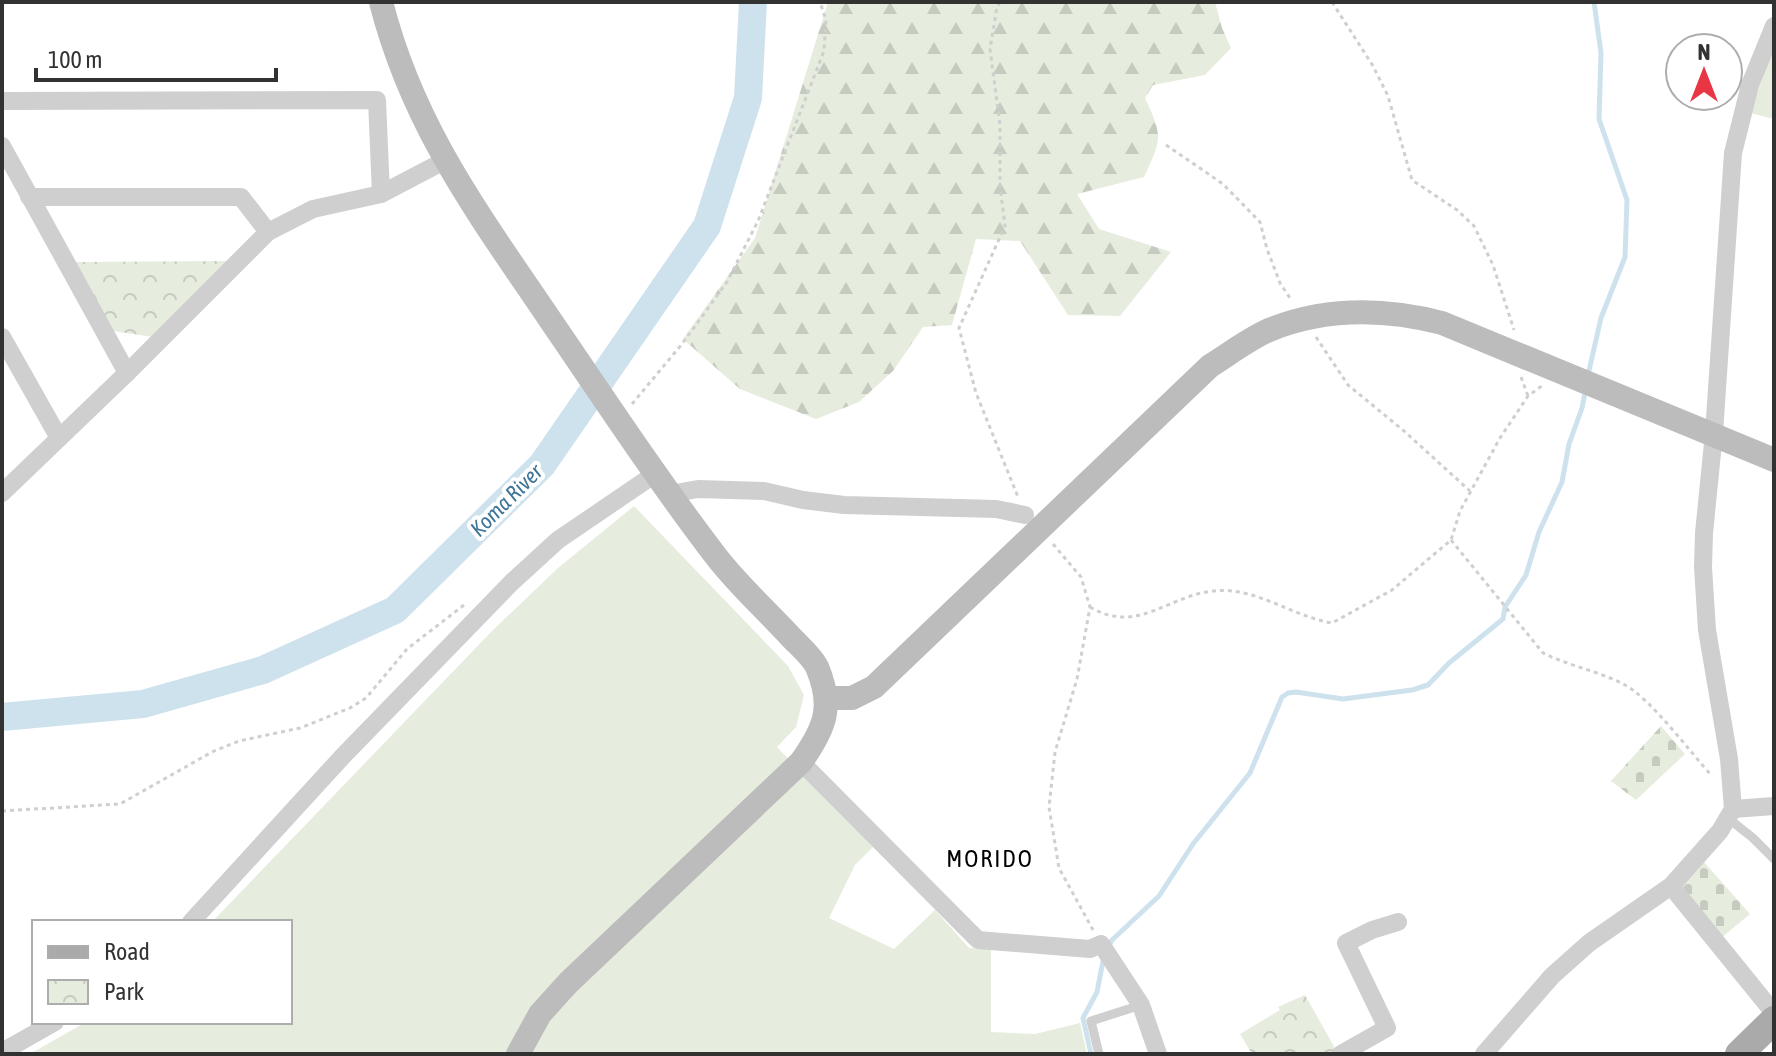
<svg xmlns="http://www.w3.org/2000/svg" width="1776" height="1056" font-family="'Asap Condensed',sans-serif">
<defs>
<pattern id="forest-firs" width="22" height="20" patternUnits="userSpaceOnUse" patternTransform="scale(2)"><rect width="22" height="20" fill="#e6ecde"/><path d="M5 1l3.5 6h-7zM16 11l3.5 6h-7z" fill="#c6cbbf"/></pattern>
<pattern id="cemetery-stones" width="16" height="16" patternUnits="userSpaceOnUse" patternTransform="scale(2)"><rect width="16" height="16" fill="#e6ecde"/><path d="M2 7V4a2 2 0 0 1 4 0v3zM10 15v-3a2 2 0 0 1 4 0v3z" fill="#c6cbbf"/></pattern>
<pattern id="park-crowns" width="20" height="18" patternUnits="userSpaceOnUse" patternTransform="scale(2)"><rect width="20" height="18" fill="#e6ecde"/><path d="M2 6a3 3 0 1 1 6 0M12 15a3 3 0 1 1 6 0" fill="none" stroke="#c6cbbf"/></pattern>
</defs>
<rect width="100%" height="100%" fill="#fff"/>
<path fill="url(#forest-firs)" d="M828,2H1215L1222,28L1231,48L1205,75L1153,85L1145,98C1163,137 1162,138 1144,177L1077,194L1099,229L1171,252L1120,316L1068,315L1020,241L976,239L952,325L923,327L893,371L859,402L816,419L740,389L683,339L755,238Z"/>
<g fill="url(#cemetery-stones)">
<path d="M1661,726L1685,754L1636,800L1611,781Z"/>
<path d="M1703,861L1750,914L1721,938L1681,888Z"/>
</g>
<g fill="url(#park-crowns)">
<path d="M230,261L153,337L113,331L74,262Z"/>
<path d="M1305,995L1336,1050L1329,1054H1252L1240,1034L1280,1010L1278,1007Z"/>
</g>
<g fill="#e6ecde">
<path d="M1774,46V119L1750,113Z"/>
<path d="M634,506L788,666L804,695L796,727L777,747L873,847L855,865L829,918L894,949L935,910L969,948L991,949V1032L1035,1034L1080,1023L1087,1054H30L86,1022H290V922H212L492,631L558,568Z"/>
</g>
<g fill="none" stroke-linecap="round" stroke-linejoin="round">
<g stroke="#cee2ee" stroke-width="5">
<path d="M1588,375L1601,318L1625,257L1627,200L1599,119L1601,53L1594,2"/>
<path d="M1108,947L1112,940L1159,896L1193,844L1250,773L1282,697L1288,693L1296,692L1343,699L1412,690L1428,685L1449,663L1503,619L1505,607L1526,575L1539,532L1562,482L1569,444L1582,408L1586,388"/>
<path d="M1091,1054L1083,1018L1097,992L1104,956"/>
</g>
<path stroke="#cee2ee" stroke-width="28" d="M2,717L143,704L263,670L395,610L542,465L707,226L748,98L753,2"/>
<g stroke="#cfcfcf" stroke-width="3" stroke-dasharray="4 4" stroke-linecap="butt">
<path d="M1000,2L997,7L990,49L1000,125V186L1005,226L959,328L976,393L1018,497"/>
<path d="M1332,2L1373,66L1388,96L1412,180L1457,210L1474,226L1493,265L1514,330"/>
<path d="M1166,145L1223,184L1260,222L1267,249L1280,283L1292,301"/>
<path d="M1316,337L1348,385L1404,431L1470,491"/>
<path d="M1521,377L1528,396"/>
<path d="M632,404L682,344L727,282L758,221L824,51L826,20L820,2"/>
<path d="M1451,540L1543,653C1569,666 1599,671 1625,685C1650,698 1691,753 1712,776"/>
<path d="M1053,544L1081,577L1090,607L1077,679L1055,752L1049,807L1059,868L1093,930"/>
<path d="M1090,607C1137,635 1167,596 1213,591C1255,586 1291,616 1332,623L1392,590L1451,540L1460,511L1500,438L1528,396L1543,385"/>
<path d="M2,811L120,804L212,752L239,741L300,728L350,708L366,698L407,649L464,605"/>
</g>
<g stroke="#cfcfcf" stroke-width="9">
<path d="M1729,819L1753,838L1774,859"/>
<path d="M1099,1054L1091,1021L1141,1005"/>
</g>
<g stroke="#cfcfcf" stroke-width="18">
<path d="M2,101L377,100L381,194"/>
<path d="M2,146L127,373"/>
<path d="M29,197H241L268,232"/>
<path d="M2,337L59,438"/>
<path d="M2,493L127,373L268,232L313,209L381,194L444,161"/>
<path d="M670,494L698,489L764,491L803,500L844,505L996,509L1025,515"/>
<path d="M801,762L978,940L1090,949L1101,944L1141,1005L1158,1054"/>
<path d="M1733,809L1774,806"/>
<path d="M1671,886L1774,1013"/>
<path d="M191,922L343,756L512,582L558,540L655,474"/>
<path d="M2,1052L55,1022"/>
<path d="M1341,1054L1387,1028L1346,943L1372,930L1398,922"/>
<path d="M1484,1054L1552,976L1589,943L1671,886L1720,831L1733,809L1729,759L1707,630L1703,567L1704,533L1714,433L1733,153L1750,85L1774,26"/>
</g>
<g stroke="#bcbcbc" stroke-width="24">
<path d="M381,2C413,128 480,216 551,321C605,400 657,479 715,555C737,584 765,609 789,635C798,645 811,655 817,667C834,707 825,728 801,762L568,983L540,1014L518,1054"/>
<path d="M827,698H852L874,687L1210,366C1229,354 1249,339 1269,330C1326,307 1384,308 1442,323L1774,460"/>
</g>
<path stroke="#aaa" stroke-width="28" d="M1739,1054L1774,1020"/>
</g>
<g text-anchor="middle" dominant-baseline="central" stroke-width="8" stroke-linejoin="round" paint-order="stroke">
<g font-size="22" font-style="italic" fill="#3e7597" stroke="#fff">
<text transform="translate(506 500) rotate(-45)">Koma River</text>
</g>
<g font-size="24" letter-spacing="2" fill="#000" stroke="#fff">
<text x="990" y="858">MORIDO</text>
</g>
</g>
<rect width="1776" height="1056" fill="none" stroke="#323232" stroke-width="8"/>
<rect x="32" y="920" width="260" height="104" fill="#ffffff" stroke="#adadad" stroke-width="2"/>
<rect x="48" y="946" width="40" height="12" fill="#aaaaaa" stroke="#adadad" stroke-width="2"/>
<text x="104" y="960" font-size="24" fill="#323232">Road</text>
<rect x="48" y="980" width="40" height="24" fill="url(#park-crowns)" stroke="#adadad" stroke-width="2"/>
<text x="104" y="1000" font-size="24" fill="#323232">Park</text>
<g transform="translate(1704 72)"><circle r="38" fill="#ffffff" stroke="#adadad" stroke-width="2"/>
<path d="M0-6L14 30L0 20L-14 30Z" fill="#e83644"/>
<text y="-12" font-size="22" font-weight="bold" text-anchor="middle" fill="#323232">N</text>
</g>
<path d="M36 68v12h240v-12" fill="none" stroke="#323232" stroke-width="4"/>
<text x="48" y="68" font-size="24" fill="#323232" stroke="#ffffff" stroke-width="6" paint-order="stroke">100 m</text>
</svg>
